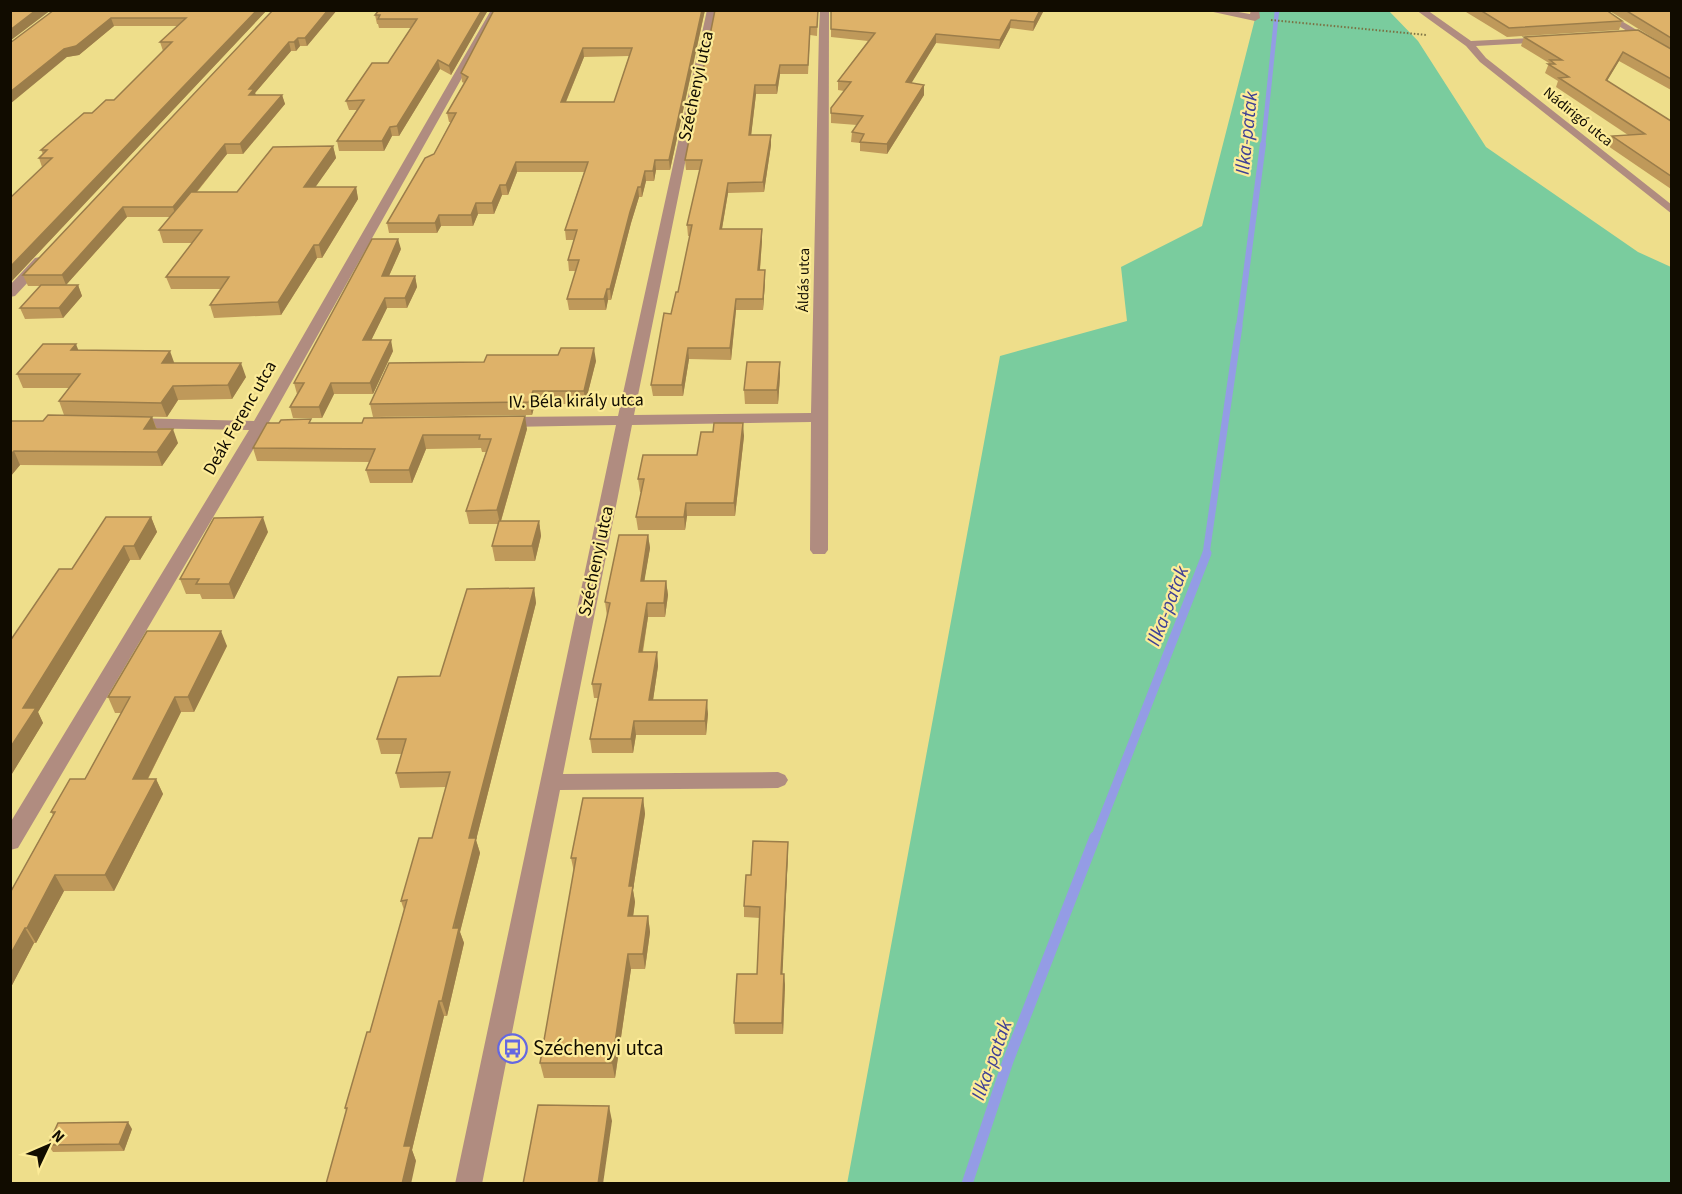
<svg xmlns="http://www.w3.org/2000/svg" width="1682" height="1194" font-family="'Source Sans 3',sans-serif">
<rect width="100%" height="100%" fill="#eede8b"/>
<path fill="#7acc9e" d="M1257,11H1389L1418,41L1486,147L1638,252L1671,267V1183L847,1184L1000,356L1127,321L1121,267L1202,226Z"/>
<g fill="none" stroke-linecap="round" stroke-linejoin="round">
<path stroke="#949ce5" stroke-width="4.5" d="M1263,146L1277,10"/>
<path stroke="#949ce5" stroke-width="6" d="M1239,327L1263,144"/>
<path stroke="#949ce5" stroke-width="7" d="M1206,554L1239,326"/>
<path stroke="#949ce5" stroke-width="9" d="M1095,839L1207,553"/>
<path stroke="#949ce5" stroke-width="11" d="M967,1184L1008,1061L1095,837"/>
<path stroke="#7a7042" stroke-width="2" stroke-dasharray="1.5 2" stroke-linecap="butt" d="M1271,20L1427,35"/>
<g fill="#b08c80" fill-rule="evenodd">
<path d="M491,10H500L269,422L275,426L272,429L264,431L18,848L10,850V823L249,430L132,428L124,423L132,418L254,421Z"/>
<path d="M707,10H716L634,415L811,413L819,30L820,10H829L828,550L825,554H813L810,550L811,422L632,425L563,774L778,772L785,775L788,780L785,785L778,788L560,790L482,1184H455L616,425L501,427L493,422L501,417L618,416Z"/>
<path d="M1204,10H1227L1250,14L1251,10H1259L1260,18L1255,21Z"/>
<path d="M1416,10H1427L1471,41L1551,37L1553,39L1548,42L1476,46L1486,58L1672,205V214L1480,62L1466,46Z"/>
<path d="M1592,10H1603L1672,51V58Z"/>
<path d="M40,257L46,261L45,264L15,296L10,297V285L35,258Z"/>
</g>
</g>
<g fill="#bf995a" fill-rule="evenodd">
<path d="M54,10H267L10,283L42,167L39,158L43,154L41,150L92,113L114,100L163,51L160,42L177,26H114L79,55L67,57Z"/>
<path d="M273,10H337L307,46H300L296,51H291L255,93L256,95H282L285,104L243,154H227L197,192H237L333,146L336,158L315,187H356L358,199L322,258H317L281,315L214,318L210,305L221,289H171L166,277L193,243H163L159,230L170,217H127L66,285H78L82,296L63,318L25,319L20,308L41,286H28L23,275Z"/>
<path d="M379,10H488L451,75L440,69L399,136H392L384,151H339L337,141L357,110H349L346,101L388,63L411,28H379L378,24H377L375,15Z"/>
<path d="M494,10H705L670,170H656L654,181H646L642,197H639L631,223L611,300H608L606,310H569L567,299L576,271H569L568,260L574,240H566L565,230L584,172H517L508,195H502L494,214H478L473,226H441L437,233H389L387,223L434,154L451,122H449L447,113L464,83L462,82L461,73ZM629,56L614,102H566L584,57Z"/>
<path d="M715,10H818L817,36L810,35L808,74H780L777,94H756L751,135L771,145L764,192L728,193L722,229H762V240L760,270L765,281L763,310H736L731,360L689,359L683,396H653L651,385L671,314L678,292L690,236H688L687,225L700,170H686L685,160Z"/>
<path d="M831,10H1044L1033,31L1010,28L999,49L936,43L911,83L924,95L887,154L860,151V143L851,142L852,132L857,125L831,123V108L844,91L838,90V81L868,41L831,37Z"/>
<path d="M1451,10H1606L1622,21L1619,30L1507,37L1466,12H1454Z"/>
<path d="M1608,10H1671V49Z"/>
<path d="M1524,37L1671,49V90L1619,61L1607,81L1671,121V189L1608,146L1612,136L1628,135L1556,87L1558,81L1545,73L1549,63L1521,46Z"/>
<path d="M401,249L389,276H415L417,287L407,308H387L371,340L393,351L373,394H334L322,418H293L290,407L297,394L294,383Z"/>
<path d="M79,350L174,363L246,377L232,399L178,400L167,417L64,415L59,401L69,388H23L17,374Z"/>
<path d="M596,361L585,404H535L532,415L373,417L370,404Z"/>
<path d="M780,376L778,404H745L744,390Z"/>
<path d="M152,417L157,429L178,443L162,466L20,465L10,477V421H43Z"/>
<path d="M312,423L527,429L501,521H539L541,536L535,561H495L492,546L499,524H469L466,511L486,452H482L481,448L426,449L412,483H370L366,470L370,462L257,461L253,448Z"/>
<path d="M744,436L735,516H687L685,530H638L636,517L641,492H640L638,479Z"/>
<path d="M151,517L157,532L140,560H130L38,712L43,723L10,777V641L72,569Z"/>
<path d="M268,532L234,599H202L200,594H186L180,579Z"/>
<path d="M648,535L650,548L644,581H666L668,595L665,617H648L643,652H657L658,666L653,700L708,714L706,735H636L633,753H592L590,739L598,698H594L592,684L607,616L605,602Z"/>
<path d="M534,588L536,603L476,840L480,853L460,932L464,943L447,1016H444L412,1150L416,1161L346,1111L345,1108L370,1032L404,910L401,901L432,838L446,787L400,788L396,773L402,754H381L377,739L440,676Z"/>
<path d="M227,646L194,712H181L148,779H156L163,794L114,891H64L36,943H34L10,989V893L53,815L51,812L85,779L121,713H115L108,697Z"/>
<path d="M643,798L645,814L633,890L635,902L633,916H648L650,932L645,969H631L615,1078H544L540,1063L574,872L571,858Z"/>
<path d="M788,853L782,974L785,985L783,1034H735L734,1023L757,974L760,918L744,917V906L751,875Z"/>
<path d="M132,1129L124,1151L53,1152L48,1145Z"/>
</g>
<g fill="#9b7d4a">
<path d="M36,10H51L10,41V30Z"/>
<path d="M257,10H267L10,283V267Z"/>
<path d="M328,10H337L307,46L305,38Z"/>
<path d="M482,10H488L451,75L449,66Z"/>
<path d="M702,10H705L670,170L669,160Z"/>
<path d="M1040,10H1044L1033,31L1034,22Z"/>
<path d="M111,18L114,26L79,55L67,57L10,104V92L64,49Z"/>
<path d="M1011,20L1010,28L999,49L1000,40Z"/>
<path d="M936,34V43L906,92V82Z"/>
<path d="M298,38L300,46L296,51L294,42Z"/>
<path d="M289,42L291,51L255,93L257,98L249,95V89Z"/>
<path d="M583,48L584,57L562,111L561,102Z"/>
<path d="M1623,52L1619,61L1602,89L1606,80Z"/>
<path d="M438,60L440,69L399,136L397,126Z"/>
<path d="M780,65V74L777,94L776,85Z"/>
<path d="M755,85L756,94L750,145L749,135Z"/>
<path d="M924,85V95L887,154V144Z"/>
<path d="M282,95L285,104L243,154L240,144Z"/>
<path d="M390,127L392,136L384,151L382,141Z"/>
<path d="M771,135V145L764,192L763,182Z"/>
<path d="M225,144L227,154L176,217L173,207Z"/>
<path d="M333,146L336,158L307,199L304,187Z"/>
<path d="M655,160L656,170L654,181L653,171Z"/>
<path d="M516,162L517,172L508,195L506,185Z"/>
<path d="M645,171L646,181L642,197L641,187Z"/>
<path d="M728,183V193L720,240V229Z"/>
<path d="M500,185L502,195L494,214L492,203Z"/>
<path d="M356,187L358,199L322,258L319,245Z"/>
<path d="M638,187L639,197L631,223L611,300L610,289L630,212Z"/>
<path d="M476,203L478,214L473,226L471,215Z"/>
<path d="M123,207L127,217L66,285L62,275Z"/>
<path d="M439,215L441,226L437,233L435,223Z"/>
<path d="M762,229V240L759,281L758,270Z"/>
<path d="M398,239L401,249L384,287L382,276Z"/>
<path d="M314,245L317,258L281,315L278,302Z"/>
<path d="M765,270V281L763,310V299Z"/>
<path d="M415,276L417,287L407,308L405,298Z"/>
<path d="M78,285L82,296L63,318L59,308Z"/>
<path d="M607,289L608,300L606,310L604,299Z"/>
<path d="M385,298L387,308L366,351L363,340Z"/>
<path d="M736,299V310L731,360L730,348Z"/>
<path d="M391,340L393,351L373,394L370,383Z"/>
<path d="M76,344L81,357L71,350Z"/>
<path d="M594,348L596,361L585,404L584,391Z"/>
<path d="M688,348L689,359L683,396L682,385Z"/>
<path d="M170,351L175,365L162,363Z"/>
<path d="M780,362V376L778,404L777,390Z"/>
<path d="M241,363L246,377L232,399L228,385Z"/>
<path d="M331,383L334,394L322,418L319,407Z"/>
<path d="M173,386L178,400L167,417L161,403Z"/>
<path d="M533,391L535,404L532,415L529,402Z"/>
<path d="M525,416L527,429L500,524L497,510Z"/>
<path d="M152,417L157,431L144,429Z"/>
<path d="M743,423L744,436L735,516L734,503Z"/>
<path d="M173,429L178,443L162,466L157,452Z"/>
<path d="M423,435L426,449L412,483L409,470Z"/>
<path d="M14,451L20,465L10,477V455Z"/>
<path d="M686,503L687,516L685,530L684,517Z"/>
<path d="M151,517L157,532L140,560L134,546Z"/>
<path d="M263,517L268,532L234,599L229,584Z"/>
<path d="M539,521L541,536L535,561L532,546Z"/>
<path d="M648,535L650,548L642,595L641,581Z"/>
<path d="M124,546L130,560L38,712L43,723L10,777V748L23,708Z"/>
<path d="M666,581L668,595L665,617L664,603Z"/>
<path d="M534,588L536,603L476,840L480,853L460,932L464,943L447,1016L442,1001L469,838Z"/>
<path d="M647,603L648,617L640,666L639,652Z"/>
<path d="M221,631L227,646L194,712L188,697Z"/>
<path d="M657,652L658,666L651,714L649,700Z"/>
<path d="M175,697L181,712L140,794L133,779Z"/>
<path d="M707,700L708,714L706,735L705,721Z"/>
<path d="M634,721L636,735L633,753L631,739Z"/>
<path d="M156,779L163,794L114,891L105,875Z"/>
<path d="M643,798L645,814L633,890L635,902L631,932L628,916L629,886Z"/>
<path d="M788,842V853L782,985L781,974Z"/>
<path d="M55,875L64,891L36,943L27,928Z"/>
<path d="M648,916L650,932L645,969L643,954Z"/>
<path d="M25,928L34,943L10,989V955Z"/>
<path d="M628,954L631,969L615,1078L612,1063Z"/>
<path d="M784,974L785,985L783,1034L782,1023Z"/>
<path d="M439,1001L444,1016L412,1150L416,1161L411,1184H402L404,1146Z"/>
<path d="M609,1106L612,1121L603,1184H598Z"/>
<path d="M128,1122L132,1129L124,1151L119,1144Z"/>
</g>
<g fill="#deb269" stroke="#9b7d4a" stroke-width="1.5" fill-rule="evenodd">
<path d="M10,10H36L10,30Z"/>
<path d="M54,10H257L10,267V198L52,158H39L47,150H41L84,113H92L106,100H114L172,42H160L186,18H111L76,46L64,49L10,92V43Z"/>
<path d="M273,10H328L305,38H298L294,42H289L249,89H254L249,95H282L240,144H225L173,207H123L62,275H23Z"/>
<path d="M379,10H482L449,66L438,60L397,126L390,127L382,141H337L364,100L346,101L372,63H388L417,19H378L380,15H375Z"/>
<path d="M494,10H702L669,160H655L653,171H645L641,187H638L630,212L610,289H607L604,299H567L579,260H568L577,230H565L588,162H516L506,185H500L492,203H476L471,215H439L435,223H387L425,158L434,154L456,113H447L468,77L461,73ZM583,48H632L614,102H561Z"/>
<path d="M715,10H818L817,27H810L808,65H780L776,85H755L749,135H771L763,182L728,183L720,229H762L758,270H765L763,299H736L730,348H688L682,385H651L664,313L671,314L676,292H678L692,225H687L702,160H685Z"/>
<path d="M831,10H1040L1034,22L1011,20L1000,40L936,34L906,82L924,85L887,144L860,142L864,134L852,132L863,116L831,113V108L851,82L838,81L875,33L831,29Z"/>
<path d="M1480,10H1606L1622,21L1509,28Z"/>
<path d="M1625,10H1671V38Z"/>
<path d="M1638,30L1671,49V79L1623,52L1606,80L1671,121V176L1612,136L1645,134L1559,78L1569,77L1548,64H1555L1550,60H1562L1524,37Z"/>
<path d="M333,146L304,187H356L319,245H314L278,302L210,305L229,277H166L202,230H159L191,192H237L273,147Z"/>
<path d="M372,239H398L382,276H415L405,298H385L363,340H391L370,383H331L319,407H290L304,383H294Z"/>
<path d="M41,285H78L59,308H20Z"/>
<path d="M43,344H76L71,350L170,351L162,363H241L228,385L173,386L161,403L59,401L80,374H17Z"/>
<path d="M561,348H594L584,391H533L529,402L370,404L389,363L484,362L487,355H558Z"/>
<path d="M747,362H780L777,390H744Z"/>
<path d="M48,415L152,417L144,429H173L157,452L14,451L10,455V421H43Z"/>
<path d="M525,416L497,510L466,511L491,439H479L480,435H423L409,470H366L375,449L253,448L267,423H279L281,420L311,419L309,423H362L364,418Z"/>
<path d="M714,423H743L734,503H686L684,517H636L644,479H638L643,455H697L701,432H713Z"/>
<path d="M106,517H151L134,546H124L23,708H36L10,748V641L59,569H72Z"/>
<path d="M263,517L229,584H196L199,579H180L214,518Z"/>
<path d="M499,521H539L532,546H492Z"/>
<path d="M619,535H648L641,581H666L664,603H647L639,652H657L649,700H707L705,721H634L631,739H590L601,684H592L610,603L605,602Z"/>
<path d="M534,588L469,838H476L453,928H459L442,1001H439L404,1146H411L402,1184H326L347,1108H345L367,1032H370L407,900L401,901L419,838H432L450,772L396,773L406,739H377L398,677L440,676L467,589Z"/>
<path d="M147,631H221L188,697H175L133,779H156L105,875H55L27,928H25L10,955V893L55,812H51L70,779H85L130,697H108Z"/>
<path d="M583,798H643L629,886H633L628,916H648L643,954H628L612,1063H540L576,858H571Z"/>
<path d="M753,841L788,842L781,974H784L782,1023H734L737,974H757L760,907L744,906L746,875H751Z"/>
<path d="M538,1105L609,1106L598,1184H523Z"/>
<path d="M128,1122L119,1144L48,1145L58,1123Z"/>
</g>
<defs>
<symbol id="bus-ring" viewBox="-11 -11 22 22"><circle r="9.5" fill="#fceb98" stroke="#6568e1" stroke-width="1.5"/><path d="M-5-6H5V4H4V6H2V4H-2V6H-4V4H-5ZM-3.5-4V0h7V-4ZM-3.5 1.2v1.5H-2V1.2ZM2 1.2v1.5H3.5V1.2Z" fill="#6568e1"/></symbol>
</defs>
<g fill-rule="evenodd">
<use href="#bus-ring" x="496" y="1032" width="33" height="33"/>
</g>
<g text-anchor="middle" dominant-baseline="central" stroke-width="4.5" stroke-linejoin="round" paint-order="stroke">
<g font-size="15" fill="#110c00" stroke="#fceb98">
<text transform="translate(1578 117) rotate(39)">Nádirigó utca</text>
<text transform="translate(804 280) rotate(-89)">Áldás utca</text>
</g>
<g font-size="18" fill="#110c00" stroke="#fceb98">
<text transform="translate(696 86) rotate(-78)">Széchenyi utca</text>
<text transform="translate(576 401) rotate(-1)">IV. Béla király utca</text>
<text transform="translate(240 418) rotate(-60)">Deák Ferenc utca</text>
<text transform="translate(596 561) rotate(-78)">Széchenyi utca</text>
</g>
<g font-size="20" font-style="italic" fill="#3f4095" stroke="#fceb98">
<text transform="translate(1247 133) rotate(-84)">Ilka-patak</text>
<text transform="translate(1168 606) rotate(-69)">Ilka-patak</text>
<text transform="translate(992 1060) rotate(-70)">Ilka-patak</text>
</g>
<g font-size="21" fill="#110c00" stroke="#fceb98" text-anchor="start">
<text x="533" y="1048">Széchenyi utca</text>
</g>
</g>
<rect width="1682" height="1194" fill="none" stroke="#110c00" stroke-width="24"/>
<g transform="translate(48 1146) rotate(46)" stroke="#fceb98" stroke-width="4.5" paint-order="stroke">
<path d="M0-4.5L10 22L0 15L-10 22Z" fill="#110c00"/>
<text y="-9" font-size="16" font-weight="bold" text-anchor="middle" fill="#110c00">N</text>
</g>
</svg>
